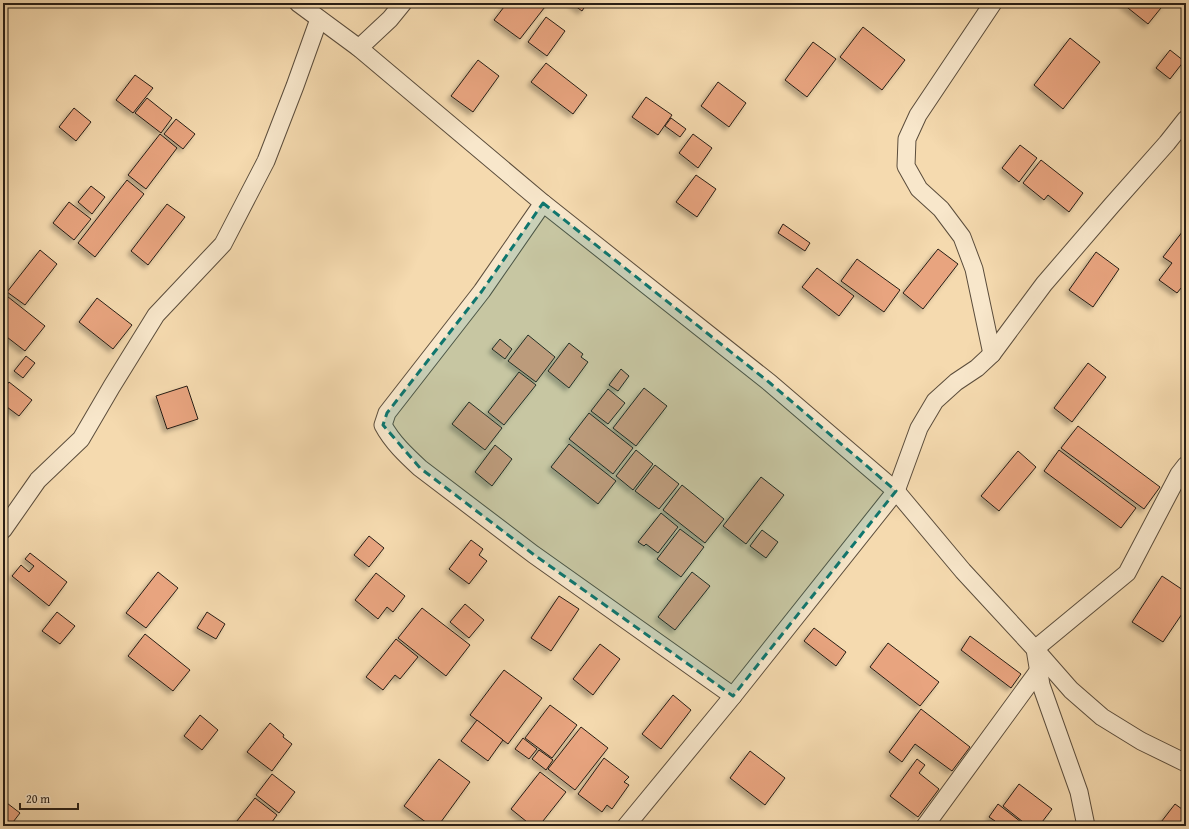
<svg xmlns="http://www.w3.org/2000/svg" width="1189" height="829" font-family="'Gentium Book Plus',serif">
<defs>
<filter id="shadow"><feDropShadow dx="-3.5" dy="3.5" stdDeviation="2" flood-color="#0004"/></filter>
</defs>
<rect width="100%" height="100%" fill="#f5daaf"/>
<filter id="stains"><feTurbulence type="fractalNoise" baseFrequency=".005" numOctaves="4"/><feColorMatrix values="0 0 0 0 .2 0 0 0 0 .09 0 0 0 0 .02 0 0 0 .5 -.17"/></filter>
<radialGradient id="worn" r=".72"><stop offset=".6" stop-color="#630" stop-opacity="0"/><stop offset="1" stop-color="#630" stop-opacity=".3"/></radialGradient>
<g fill="#e8a47f" stroke="#281e15" filter="url(#shadow)">
<path d="M507,3H548L520,39L494,20Z"/>
<path d="M571,3H587L582,11Z"/>
<path d="M1124,3H1165L1148,24L1123,4Z"/>
<path d="M546,17L565,31L547,56L528,42Z"/>
<path d="M863,27L905,60L882,90L840,57Z"/>
<path d="M1070,38L1100,62L1063,109L1034,85Z"/>
<path d="M813,42L836,59L807,97L785,80Z"/>
<path d="M1170,50L1184,61L1170,79L1156,68Z"/>
<path d="M478,60L499,76L473,112L451,96Z"/>
<path d="M546,63L587,95L573,114L531,82Z"/>
<path d="M135,75L153,88L133,113L116,100Z"/>
<path d="M718,82L746,103L729,127L701,106Z"/>
<path d="M646,97L672,115L658,135L632,117Z"/>
<path d="M147,98L172,118L161,133L135,113Z"/>
<path d="M74,108L91,122L76,141L59,127Z"/>
<path d="M671,118L686,129L680,137L665,126Z"/>
<path d="M176,119L195,134L183,149L164,134Z"/>
<path d="M160,134L177,148L146,189L128,175Z"/>
<path d="M693,134L712,148L698,168L679,153Z"/>
<path d="M1020,145L1037,158L1019,182L1002,168Z"/>
<path d="M1041,160L1083,193L1069,212L1048,195L1044,200L1023,183Z"/>
<path d="M696,175L716,189L697,217L676,202Z"/>
<path d="M127,180L144,194L95,257L78,243Z"/>
<path d="M91,186L105,197L92,214L78,202Z"/>
<path d="M69,202L91,219L74,240L53,223Z"/>
<path d="M167,204L185,217L148,265L131,251Z"/>
<path d="M783,224L810,243L805,251L778,233Z"/>
<path d="M1186,227V282L1177,293L1159,280L1172,263L1163,257Z"/>
<path d="M938,249L958,264L923,309L903,293Z"/>
<path d="M40,250L57,264L25,305L7,292Z"/>
<path d="M1096,252L1119,269L1093,307L1069,290Z"/>
<path d="M857,259L900,290L884,312L841,281Z"/>
<path d="M817,268L854,296L839,316L802,287Z"/>
<path d="M3,293L45,326L25,351L3,334Z"/>
<path d="M97,298L132,325L113,349L79,322Z"/>
<path d="M528,335L555,357L536,382L508,361Z"/>
<path d="M500,339L512,349L505,359L492,349Z"/>
<path d="M569,343L583,354L581,357L588,362L569,388L548,371Z"/>
<path d="M26,356L35,363L23,378L14,371Z"/>
<path d="M1088,363L1106,377L1072,422L1054,408Z"/>
<path d="M621,369L629,376L618,391L609,385Z"/>
<path d="M519,372L536,385L504,425L488,412Z"/>
<path d="M9,382L32,400L19,416L3,404V390Z"/>
<path d="M187,386L198,419L167,429L156,396Z"/>
<path d="M644,388L667,406L636,446L613,428Z"/>
<path d="M608,389L625,403L608,424L591,411Z"/>
<path d="M469,402L502,428L485,450L452,424Z"/>
<path d="M589,413L633,448L613,474L569,439Z"/>
<path d="M1078,426L1160,487L1144,509L1061,448Z"/>
<path d="M569,444L616,481L598,504L551,467Z"/>
<path d="M495,445L512,459L492,486L475,472Z"/>
<path d="M636,450L653,464L633,490L616,476Z"/>
<path d="M1059,450L1136,508L1121,528L1044,471Z"/>
<path d="M1018,451L1036,467L999,511L981,496Z"/>
<path d="M655,465L679,484L659,509L635,491Z"/>
<path d="M761,477L784,495L746,544L723,526Z"/>
<path d="M682,485L724,519L705,543L663,510Z"/>
<path d="M661,513L678,527L658,553L646,544L644,546L638,542Z"/>
<path d="M680,529L704,547L681,577L657,559Z"/>
<path d="M762,530L778,542L766,558L750,546Z"/>
<path d="M369,536L384,548L369,567L354,555Z"/>
<path d="M471,540L483,549L479,555L487,561L469,584L449,569Z"/>
<path d="M30,553L67,582L49,606L12,576L21,565L29,572L34,566L25,559Z"/>
<path d="M158,572L178,588L146,628L126,613Z"/>
<path d="M692,572L710,586L675,630L658,617Z"/>
<path d="M376,573L405,596L393,612L387,607L378,619L355,600Z"/>
<path d="M1162,576L1186,592V608L1163,642L1132,622Z"/>
<path d="M559,596L579,609L551,651L531,638Z"/>
<path d="M465,604L484,620L469,638L450,622Z"/>
<path d="M422,608L470,645L446,676L398,638Z"/>
<path d="M57,612L75,626L60,644L42,631Z"/>
<path d="M207,612L225,624L216,639L197,628Z"/>
<path d="M814,628L846,652L836,666L804,641Z"/>
<path d="M145,634L190,670L173,691L128,656Z"/>
<path d="M970,636L1021,674L1011,688L961,650Z"/>
<path d="M396,639L418,657L400,679L395,675L383,690L366,677Z"/>
<path d="M888,643L939,682L920,706L870,667Z"/>
<path d="M600,644L620,659L593,695L573,679Z"/>
<path d="M504,670L542,698L508,744L470,715Z"/>
<path d="M673,695L691,710L661,749L642,734Z"/>
<path d="M550,705L577,725L552,758L525,738Z"/>
<path d="M921,709L970,747L952,771L915,744L902,762L889,752Z"/>
<path d="M200,715L218,730L202,750L184,736Z"/>
<path d="M477,720L503,740L488,761L461,741Z"/>
<path d="M270,723L284,735L283,737L292,744L272,771L247,752Z"/>
<path d="M581,727L608,748L575,790L548,769Z"/>
<path d="M523,738L537,749L529,759L515,749Z"/>
<path d="M539,750L553,760L546,770L532,759Z"/>
<path d="M750,751L785,778L765,805L730,778Z"/>
<path d="M604,758L629,777L624,782L629,785L612,809L607,805L602,812L578,794Z"/>
<path d="M439,759L470,782L438,826H431L404,806Z"/>
<path d="M917,759L925,765L919,773L939,789L918,817L890,796Z"/>
<path d="M540,772L566,792L539,826H532L511,809Z"/>
<path d="M272,774L295,792L279,813L256,795Z"/>
<path d="M1019,784L1052,809L1039,826H1028L1003,806Z"/>
<path d="M255,798L277,815L269,826H233Z"/>
<path d="M3,800L20,813L10,826H3Z"/>
<path d="M998,804L1026,826H991L995,821L989,817Z"/>
<path d="M1175,804L1186,812V826H1158Z"/>
</g>
<g fill="none" stroke-linecap="round" stroke-linejoin="round">
<defs>
<g id="street">
<path d="M298,3L359,48L543,203L770,383L896,491L963,571L1035,649L1071,690L1102,717L1141,741L1186,763"/>
<path d="M359,48L390,19L403,3"/>
<path d="M543,203L482,291L387,413L383,425C392,442 406,455 420,468L533,554L733,696"/>
<path d="M992,354L974,269L962,237L941,209L919,189L906,166L907,139L918,115L993,3"/>
<path d="M3,530L38,480L81,439L112,386L156,315L223,244L266,161L295,86L319,19"/>
<path d="M626,826L733,696L896,491L919,428L935,401L956,382L977,368L992,354L1044,284L1112,205L1167,143L1186,119"/>
<path d="M925,826L1039,670"/>
<path d="M1086,826L1079,792L1041,685L1035,649L1127,573L1179,474L1186,465"/>
</g>
</defs>
<use href="#street" stroke="#5b4d3c" stroke-width="19"/>
<use href="#street" stroke="#f8e7cb" stroke-width="17"/>
</g>
<path fill="#0f766e" fill-opacity="0.2" stroke="#0f766e" stroke-width="3" stroke-dasharray="8 5" stroke-linejoin="round" d="M543,203L770,383L896,491L733,696L533,554L420,468L383,425L387,413L482,291Z"/>
<rect width="1189" height="829" fill="none" stroke="#f5daaf" stroke-width="16"/>
<rect x="4" y="4" width="1181" height="821" fill="none" stroke="#281e15" stroke-width="2"/>
<rect x="8" y="8" width="1173" height="813" fill="none" stroke="#281e15"/>
<path d="M20 803v6h58v-6" fill="none" stroke="#281e15" stroke-width="2"/>
<text x="26" y="803" font-size="12" fill="#281e15" stroke="#f8e7cb" stroke-width="3" paint-order="stroke">20 m</text>
<rect width="100%" height="100%" filter="url(#stains)"/>
<rect width="100%" height="100%" fill="url(#worn)"/>
</svg>
